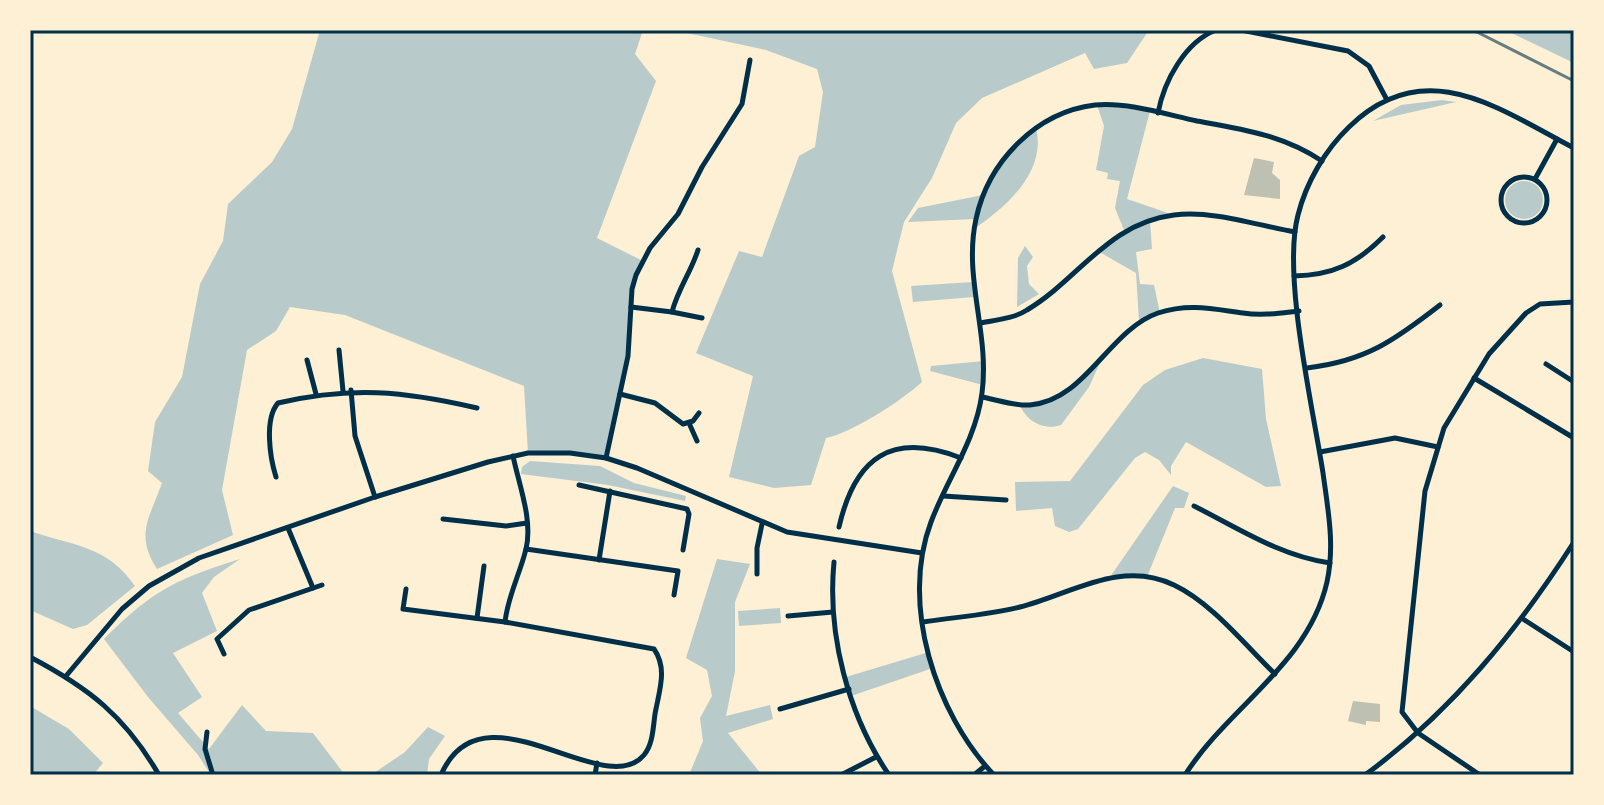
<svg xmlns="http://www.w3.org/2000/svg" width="1604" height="805" font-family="Manrope,sans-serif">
<rect width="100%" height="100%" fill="#fdf0d5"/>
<g fill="#b9caca">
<path d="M320,30H643L635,54L656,81L597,238L643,261L632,289L630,341L606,458L570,453H528L524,386L345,315L290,307L276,331L247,350L222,490L233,535L157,569C135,535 149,519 162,483L148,471L155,422L182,377L200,284L223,241L228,204L272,162L292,129Z"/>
<path d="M673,30H1149L1127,63L1094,69L1085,53L982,98L956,123L932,178L904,222L892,271L922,382C901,401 852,433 826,438L811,485L774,488L729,477L753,376L696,353L739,251L762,257L799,156L815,147L823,92L817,69L766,50Z"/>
<path d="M1505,30H1574V63Z"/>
<path d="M1442,100L1456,102L1373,121L1401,105Z"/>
<path d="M1097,105L1150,111L1127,199L1174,215L1150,221L1152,249L1136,252L1140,284L1154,285L1160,313L1139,321L1136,273L1096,250L1124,230L1115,208L1120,181L1107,179L1108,173L1096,170L1104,126Z"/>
<path d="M1036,128C1047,172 1005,208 974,229L975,219L908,222L918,208L983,195L1004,158Z"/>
<circle cx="1524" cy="200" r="19"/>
<path d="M1025,246L1033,257L1027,266L1029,284L1039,294L1017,307L1018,258Z"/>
<path d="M973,282L974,297L913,302L911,286Z"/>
<path d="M1103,356L1089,387L1061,425C1044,431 1026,421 1020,405L1061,395Z"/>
<path d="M1203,358L1262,369L1266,419L1281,486L1266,487L1186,442L1171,466V475L1159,460L1145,452L1135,458L1078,529L1069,532L1055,526L1052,508L1016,511L1015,482L1070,481L1143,385L1165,370Z"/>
<path d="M984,361L983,385L930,371L931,366Z"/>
<path d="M530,461L600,466L634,483L686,496L685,501L608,485L521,474L522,467Z"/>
<path d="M1173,486L1189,493L1184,508H1175L1147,577H1110Z"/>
<path d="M30,531C76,547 106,545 135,586L87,625L73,629L30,610Z"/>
<path d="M240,559L214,577L202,593L217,631L173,653L202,697L178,713L209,749L242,705L266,731L313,733L345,775H211L198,755L148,697L104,639C152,591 176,579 240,559Z"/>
<path d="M717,559L750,564L735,602V671L726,716L770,705L773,719L728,733L762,775H689L703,741L700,718L712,696L707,670L686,658Z"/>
<path d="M780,608L781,623L739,626L738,611Z"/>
<path d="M929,652L933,668L851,696L846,677Z"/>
<path d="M30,706L69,729L103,763L93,775H33Z"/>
<path d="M428,727L445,736L429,759L427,775H371L405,752Z"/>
</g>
<g fill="#bec0b2">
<path d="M1254,158L1274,162L1272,173L1280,180V199L1244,195Z"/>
<path d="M1353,701L1380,704V722L1366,721V725L1348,721Z"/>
</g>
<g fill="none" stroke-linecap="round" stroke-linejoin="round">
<g stroke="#003049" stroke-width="5">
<path d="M1241,30L1348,51L1369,66L1387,100"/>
<path d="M1158,113C1164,81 1185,42 1216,30"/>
<circle cx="1524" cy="200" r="23"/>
<path d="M1535,179L1557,139"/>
<path d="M1294,276C1333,275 1356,264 1383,237"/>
<path d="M631,307L672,312C678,289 691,272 698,250"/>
<path d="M672,312L702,318"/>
<path d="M980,323C995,320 1013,319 1027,310C1079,279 1108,223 1174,215C1212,210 1256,225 1295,232"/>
<path d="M339,350L343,391"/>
<path d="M307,360L316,394"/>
<path d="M1546,364L1574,382"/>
<path d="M1307,368C1366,361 1395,340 1440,305"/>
<path d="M1474,378L1574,438"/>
<path d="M351,390L355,436L375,497"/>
<path d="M620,394L655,403L683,424L693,421L699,413"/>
<path d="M982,397C998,400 1014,406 1030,405C1085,401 1109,330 1158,313C1189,303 1213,309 1243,313C1262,316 1280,313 1299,311"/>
<path d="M689,423L697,441"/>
<path d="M1320,452L1395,438L1438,447"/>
<path d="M606,458L628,356L632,289L636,275L650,248L678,214L702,167L742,104L750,60"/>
<path d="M276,477C270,458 264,419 278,403C351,386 404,391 477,408"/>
<path d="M579,485L687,509L689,514L683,550"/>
<path d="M943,496L1006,500"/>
<path d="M1194,506C1238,528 1280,556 1330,563"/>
<path d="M443,519L506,526L527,523"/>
<path d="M839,527C855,457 892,431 961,458"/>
<path d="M288,528L313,588"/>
<path d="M526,549L678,571L674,595"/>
<path d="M599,560L610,491"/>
<path d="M834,562C827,634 848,715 889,775"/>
<path d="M757,574V548L762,524"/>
<path d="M406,589L403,609L505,622"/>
<path d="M788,616L833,612"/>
<path d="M477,618L484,566"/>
<path d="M1523,619L1574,652"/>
<path d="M923,622C955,617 989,615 1020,607C1071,594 1121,559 1174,585C1212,603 1245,645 1275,674"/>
<path d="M224,654L217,639L249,610L322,585"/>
<path d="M30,657C89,688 125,716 159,775"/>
<path d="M66,676L122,609L149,586L199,558L375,497L488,462L528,453H570L606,458L637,468L787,532L922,553"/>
<path d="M780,709L849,689"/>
<path d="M207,732L205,749L213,775"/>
<path d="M1574,745V744"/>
<path d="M441,775C482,679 604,803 644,755C653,744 653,728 655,714C659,691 668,669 654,649L505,622C508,595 520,574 526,549C533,520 519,485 513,456"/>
<path d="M595,775L597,763"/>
<path d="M841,775L876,757"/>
<path d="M974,775L985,766"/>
<path d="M994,775C935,713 900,604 931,522C947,479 976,440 982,393C990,334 963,278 976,219C988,162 1036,112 1095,105C1128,102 1165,114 1197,121C1242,129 1283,135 1322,161"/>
<path d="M1185,775C1228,707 1308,665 1327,582C1335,545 1328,510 1323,473C1313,408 1282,275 1298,215C1306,183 1325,150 1349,127C1425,53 1499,109 1574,148"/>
<path d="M1365,775C1451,712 1517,631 1574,542"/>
<path d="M1480,775L1418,733L1402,712L1425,491L1444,428L1489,354L1526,313L1540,304L1574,302"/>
</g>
<path stroke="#657d81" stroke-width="3" d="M1473,30L1574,81"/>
</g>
<rect width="1604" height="805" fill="none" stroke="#fdf0d5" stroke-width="64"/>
<rect x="32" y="32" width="1540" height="741" fill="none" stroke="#003049" stroke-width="3"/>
</svg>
